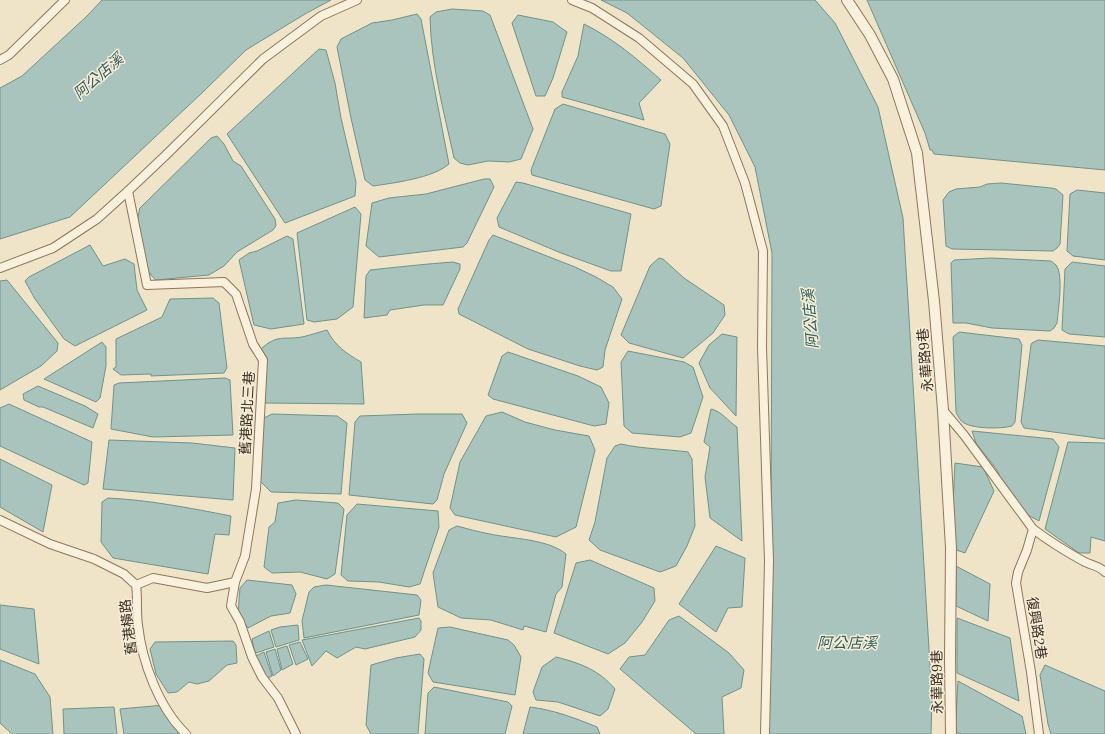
<svg xmlns="http://www.w3.org/2000/svg" width="1105" height="734" font-family="Lora,'Noto Sans TC',serif">
<rect width="100%" height="100%" fill="#f0e4c8"/>
<g fill="#a9c4bc" stroke="#6f938a">
<path d="M102,0H331L305,14L246,50L204,91L70,217L0,239V88L22,76L87,16Z"/>
<path d="M601,0H815L835,23L878,107L903,218L932,699L931,734H768L771,544L772,253L755,167L729,115L683,58L627,13Z"/>
<path d="M867,0H1105V170L934,154L932,150H930L925,133Z"/>
<path d="M452,9L483,11L490,15L533,129L521,159L509,162L488,161L468,165L460,163L454,158C444,112 431,65 430,17L436,12Z"/>
<path d="M417,14L421,19L449,164C433,178 394,183 373,186L365,180L351,118L337,47L341,39L372,23L392,20Z"/>
<path d="M518,15L553,22L567,32L553,78L545,96H536L512,23Z"/>
<path d="M584,24C614,39 636,58 661,80L639,103L644,120L562,97V92L578,56Z"/>
<path d="M319,49L326,50L335,83L341,118L356,182L355,196L285,223L227,134Z"/>
<path d="M563,104L665,134L670,144L661,206L654,209L532,175L531,170L555,109Z"/>
<path d="M217,136L224,144L233,161L241,166L275,219L276,226L273,230L237,252L224,266L209,275L156,280C139,267 134,228 140,208L211,138Z"/>
<path d="M484,179H490L494,187L467,243L463,247L379,257L366,246L372,203L389,198L426,194Z"/>
<path d="M516,182L523,183L631,214L621,271H611L561,253L499,227L497,218Z"/>
<path d="M1001,183L1051,188L1056,189L1063,195L1060,244L1057,248L1053,251L952,249L946,246L943,200L949,192L956,189L980,187L987,184Z"/>
<path d="M1077,190L1105,193V260L1073,256L1067,251L1070,194Z"/>
<path d="M355,207L361,214L353,307L337,319L314,322L307,320L297,233Z"/>
<path d="M493,235L575,267L596,277L613,287L622,299L605,350L603,367L597,370L580,366L528,349L459,314L458,309L489,240Z"/>
<path d="M287,236L293,239L304,324L271,329L254,325L239,260L249,253L257,251Z"/>
<path d="M90,245L103,266L125,259L134,264L137,290L147,310L75,346L64,339L35,299L25,281L29,277Z"/>
<path d="M659,258L663,259L684,278L724,305L725,315L713,333L683,358L629,343L621,335L650,266Z"/>
<path d="M991,258L1051,261C1052,262 1054,263 1056,265C1064,275 1058,311 1057,323L1054,328L1050,331L992,328L966,323H953L951,263L954,260Z"/>
<path d="M453,262L460,264V269L443,305H424L390,310L387,315L364,318L366,276L370,270C398,267 425,264 453,262Z"/>
<path d="M1072,262L1105,266V337L1069,334L1062,330L1065,269Z"/>
<path d="M7,280L58,343L57,351L41,366L0,390V281Z"/>
<path d="M213,298L219,303L227,368L224,373L151,376V374L121,375L113,369L116,367V339L162,317L170,299Z"/>
<path d="M327,330C335,346 346,353 361,362L364,404L265,403L261,349C277,334 283,340 302,337C311,335 319,332 327,330Z"/>
<path d="M959,332L1019,339L1022,345L1015,422L1012,426C1001,429 974,429 964,423C960,421 958,416 956,412L953,337Z"/>
<path d="M722,334L737,337L736,416L710,388L699,363L709,345Z"/>
<path d="M1038,340L1105,346V439L1024,428L1021,422L1031,345L1032,343Z"/>
<path d="M102,342L106,347V366L100,398L96,402L44,379Z"/>
<path d="M628,351L684,362L693,367L703,397L691,433L680,437L632,433L624,426L621,362Z"/>
<path d="M508,352L578,376L601,387L609,403L606,424L594,426L493,399L488,395L502,356Z"/>
<path d="M225,378L230,380L233,435L153,437L111,429L114,385L119,383Z"/>
<path d="M38,386L85,406L98,414L93,428L43,407H39L24,400L23,394Z"/>
<path d="M9,404L92,442L88,483L84,485L0,446V408Z"/>
<path d="M711,409C721,411 728,421 737,427L742,541L710,518L705,477L710,447L704,442Z"/>
<path d="M502,412L525,422L555,430L589,436L595,450L576,527L556,537L455,515L450,508L460,462L486,416Z"/>
<path d="M272,414L337,416L347,423L341,494L271,492L260,481V435L264,418Z"/>
<path d="M418,414H462L467,423L444,474L437,500L433,504L349,495L355,422L360,416Z"/>
<path d="M972,431L1053,439L1059,447L1039,521L1028,515L1005,488L997,470L976,443Z"/>
<path d="M109,440L192,443L235,448L233,500L103,489Z"/>
<path d="M1068,442L1105,443V541L1091,537L1090,553H1079L1045,529Z"/>
<path d="M621,444C643,449 666,449 688,452L692,459L695,526L687,546L676,566L660,572L600,550L589,540L595,522L607,458L615,446Z"/>
<path d="M0,459L52,485L43,532L0,507Z"/>
<path d="M955,463L983,467L994,491L965,553L951,548Z"/>
<path d="M108,498C149,500 190,508 231,516L229,535L215,534L208,574L113,558L101,542L102,502Z"/>
<path d="M296,500L338,503L344,509L335,574L327,579L300,572L272,573L264,567L269,527L275,522L278,503Z"/>
<path d="M357,504L438,511L439,527L420,584L409,587L379,582L348,581L341,575L347,515Z"/>
<path d="M457,526C468,529 479,532 490,534C513,539 548,539 566,554L562,587L556,594L546,632L524,626L523,630L491,620L461,618L438,607L433,573L449,530Z"/>
<path d="M716,546L745,558L742,607L728,608L716,632L679,604Z"/>
<path d="M590,560L654,588L655,601L642,622L625,643L608,654L554,633L576,563Z"/>
<path d="M956,566L990,584L988,621L956,606Z"/>
<path d="M247,580L292,585L296,594L290,613L271,616L248,628L238,615L240,588Z"/>
<path d="M326,585L417,595L421,600L419,615L304,638L302,621L309,592L314,587Z"/>
<path d="M0,605L34,609L39,664L0,649Z"/>
<path d="M679,616L729,653L744,670L741,688L722,697L724,734H696L620,669L629,657L645,655L669,620Z"/>
<path d="M419,618L421,621V630L415,637L365,649L356,647L337,658L326,651L312,666L302,640Z"/>
<path d="M957,618L1010,638L1019,701L957,673Z"/>
<path d="M298,625L299,640L276,647L271,630L280,627Z"/>
<path d="M450,627L508,640L514,645L521,657L515,695L433,682L428,673L438,628Z"/>
<path d="M269,631L274,647L256,653L254,649L252,639Z"/>
<path d="M233,641L236,645L237,663L227,665L209,681L197,684L189,682L177,692L168,693L156,674L150,649L155,642Z"/>
<path d="M300,642L308,659L296,665L289,645Z"/>
<path d="M287,646L293,664L282,670L277,649Z"/>
<path d="M275,649L281,670L273,676L266,652Z"/>
<path d="M264,652L272,676L266,679L254,657Z"/>
<path d="M420,654L424,659L418,734H371L366,725L371,665L396,658Z"/>
<path d="M556,657C580,663 599,670 615,689L608,709L600,716L558,702L536,700L533,692L542,667Z"/>
<path d="M0,660L35,674L50,697L53,734H12L0,723Z"/>
<path d="M1045,665L1105,691V734H1051L1048,724L1040,675Z"/>
<path d="M958,681L1022,716L1026,734H962L955,732Z"/>
<path d="M434,687L508,702L512,706L505,734H425L428,693Z"/>
<path d="M164,705L181,734H124L120,709Z"/>
<path d="M114,707L117,734H64L63,709Z"/>
<path d="M530,707C554,710 575,718 597,727L600,734H523Z"/>
</g>
<g fill="none" stroke-linecap="round" stroke-linejoin="round">
<defs>
<g id="minor">
<path d="M572,0L592,8L639,38L693,84L723,126L745,183L763,251L762,347L769,561L765,734"/>
<path d="M0,60L9,55L65,0"/>
<path d="M128,191L147,285L224,282L236,294L253,344L263,360L256,489L245,556L235,582L207,588L153,578L136,585"/>
<path d="M0,268L53,248L97,219L128,191L167,154L263,59L321,16L357,0"/>
<path d="M943,410L964,435L1033,529C1049,541 1065,551 1083,561C1090,565 1100,566 1105,572"/>
<path d="M0,520L50,544L94,559L124,574L136,585C138,598 136,612 138,625C142,662 159,708 186,734"/>
<path d="M1033,529L1027,550L1018,572L1016,583L1031,672L1039,734"/>
<path d="M235,582L231,606L240,622L252,657L262,677L278,698L296,734"/>
</g>
<path id="tertiary" d="M847,0L870,35L893,79L917,153L934,301L943,410L951,548L950,658L951,734"/>
</defs>
<use href="#minor" stroke="#8d765c" stroke-width="10"/>
<use href="#tertiary" stroke="#8d765c" stroke-width="12"/>
<use href="#minor" stroke="#faf1dc" stroke-width="8"/>
<use href="#tertiary" stroke="#faf1dc" stroke-width="10"/>
</g>
<g text-anchor="middle" dominant-baseline="central" stroke-width="3" stroke-linejoin="round" paint-order="stroke">
<g font-size="14" fill="#3d2e20" stroke="#f7eed8">
<text transform="translate(925 360) rotate(-95)">永華路9巷</text>
<text transform="translate(247 413) rotate(-87)">舊港路北三巷</text>
<text transform="translate(128 627) rotate(-97)">舊港橫路</text>
<text transform="translate(1037 628) rotate(81)">復興路2巷</text>
<text transform="translate(937 682) rotate(-91)">永華路9巷</text>
</g>
<g font-size="15" font-style="italic" fill="#2f5d5a" stroke="#f7eed8">
<text transform="translate(98 76) rotate(-41)">阿公店溪</text>
<text transform="translate(810 319) rotate(-95)">阿公店溪</text>
<text x="847" y="642">阿公店溪</text>
</g>
</g>
</svg>
